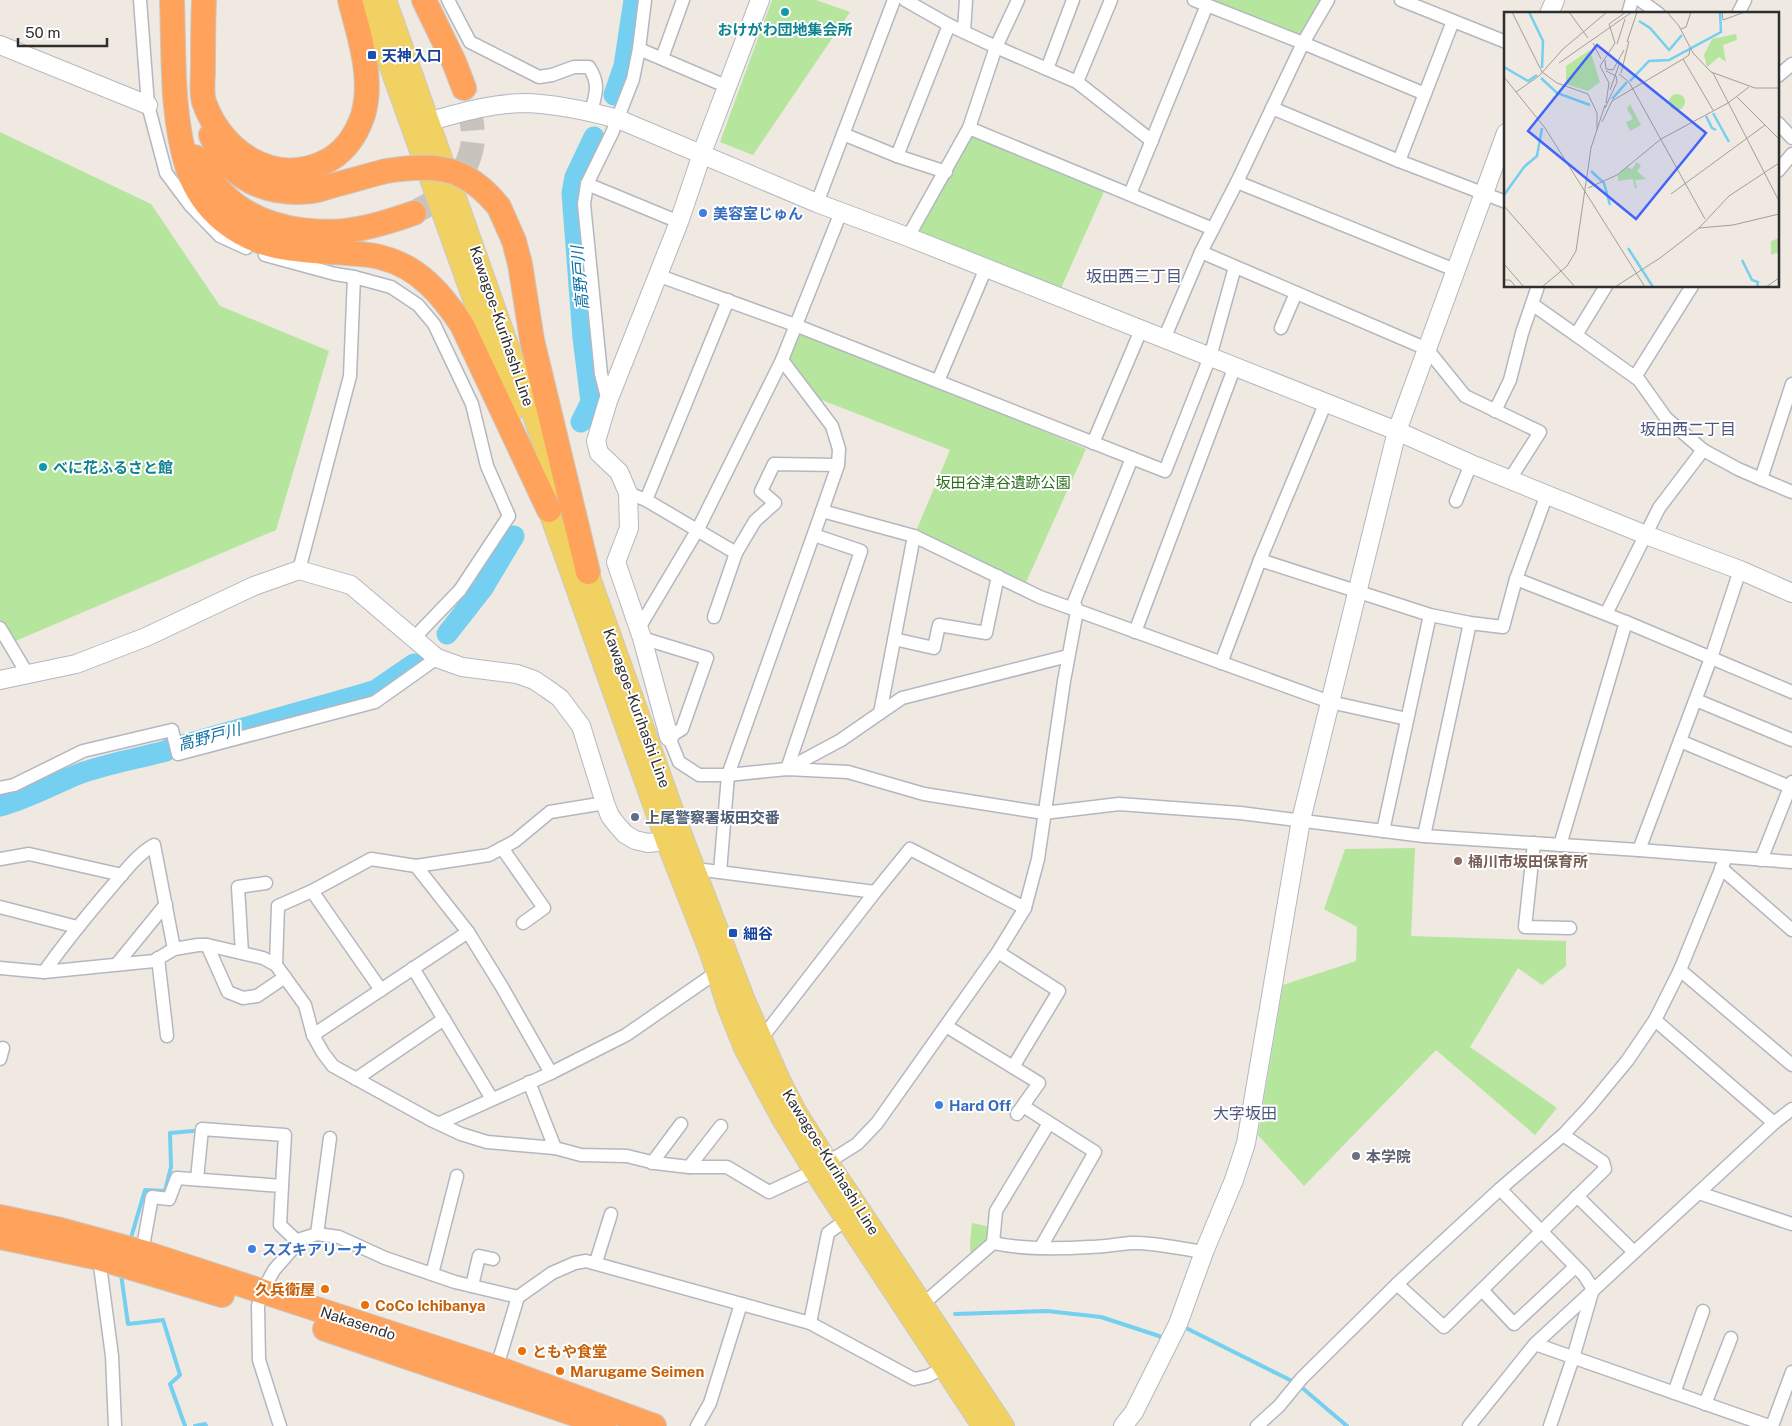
<svg xmlns="http://www.w3.org/2000/svg" width="1792" height="1426" font-family="'Public Sans','Noto Sans JP',sans-serif">
<rect width="100%" height="100%" fill="#efe9e1"/>
<g fill="#b6e59e">
<path d="M772,0H816L850,12L753,155L720,142Z"/>
<path d="M1194,0H1324L1303,43Z"/>
<path d="M969,128L1107,185L1057,297L908,237Z"/>
<path d="M0,132L151,204L220,306L329,351L276,530L6,645L0,637Z"/>
<path d="M795,325L1086,449L1023,589L914,536L950,450L809,395L782,360Z"/>
<path d="M1415,848L1411,936L1566,941V966L1542,985L1518,968L1470,1047L1557,1108L1535,1135L1436,1050L1304,1186L1258,1135L1283,985L1356,961L1357,927L1324,909L1345,849Z"/>
<path d="M972,1223L991,1227L993,1243L971,1262L970,1244Z"/>
</g>
<g fill="none" stroke-linecap="round" stroke-linejoin="round">
<g stroke="#75cff0" stroke-width="4">
<path d="M130,1241L145,1190L165,1191L171,1167L170,1133L193,1131"/>
<path d="M121,1274L128,1324L163,1320L180,1375L170,1384L185,1426"/>
<path d="M955,1314L1047,1311L1101,1317L1159,1336L1165,1340"/>
<path d="M1182,1326L1294,1382"/>
<path d="M1300,1386L1347,1426"/>
<path d="M195,1426L205,1424L206,1426"/>
</g>
<g stroke="#75cff0" stroke-width="21">
<path d="M614,95L624,66L634,0"/>
<path d="M581,422L591,402L583,338L572,193L575,177L594,137"/>
<path d="M447,634L483,588L514,536"/>
<path d="M0,806C27,799 50,786 76,775C105,764 136,759 166,751L169,749L363,694L376,690L414,664"/>
</g>
<path stroke="#c8c4bd" stroke-width="24" stroke-dasharray="24 12" stroke-linecap="butt" d="M414,213C423,207 433,203 441,197C458,185 473,158 473,137C473,121 468,104 464,88"/>
<defs>
<g id="street">
<path d="M140,0L148,105L166,173L190,205L220,236L246,248"/>
<path d="M448,0L470,42L539,77L552,75L574,67H589C600,84 596,93 591,112"/>
<path d="M905,0L949,25L996,47L1077,82L1152,141"/>
<path d="M1194,0L1303,43L1425,94"/>
<path d="M1401,0L1506,42"/>
<path d="M1640,0L1659,14"/>
<path d="M1628,14L1632,0"/>
<path d="M1738,14L1745,0"/>
<path d="M964,31L966,0"/>
<path d="M639,49L728,87"/>
<path d="M662,58L683,0"/>
<path d="M1047,69L1073,0"/>
<path d="M1778,76L1792,64"/>
<path d="M1077,82L1111,0"/>
<path d="M1272,108L1399,161L1506,202"/>
<path d="M1778,123L1792,138"/>
<path d="M969,128L1213,229"/>
<path d="M843,134L897,156L946,172"/>
<path d="M897,156L949,25"/>
<path d="M1399,161L1453,21"/>
<path d="M1778,171L1792,154"/>
<path d="M1237,182L1455,270"/>
<path d="M587,184L679,222"/>
<path d="M1130,194L1207,5"/>
<path d="M817,203L894,0"/>
<path d="M908,237L969,128L996,47L1018,0"/>
<path d="M1201,252L1427,349L1465,396L1540,432L1510,479"/>
<path d="M265,255L335,274L354,277L350,376L299,570"/>
<path d="M657,275L795,325L1165,471L1210,357L1235,267"/>
<path d="M354,277L391,287L418,305L434,324L472,404L487,466L509,516L460,590L414,638"/>
<path d="M1532,304L1576,335L1606,286"/>
<path d="M1281,328L1296,293"/>
<path d="M1576,335L1639,380L1666,418L1703,450L1738,469L1761,479"/>
<path d="M1164,339L1201,252L1237,182L1303,43L1328,0"/>
<path d="M782,360L832,426L839,449L838,465L822,511L914,536L1040,597L1330,702L1407,719"/>
<path d="M1635,377L1692,286"/>
<path d="M938,381L986,268"/>
<path d="M1792,384L1761,479L1792,492"/>
<path d="M608,401L601,374L584,204L587,184L612,133L633,79L639,49L645,0"/>
<path d="M1495,411L1510,380L1522,333L1538,286"/>
<path d="M1093,443L1141,330"/>
<path d="M628,493L646,500L736,553L755,521L775,503L761,491L774,464L838,465"/>
<path d="M646,500L728,300"/>
<path d="M1456,501L1471,464"/>
<path d="M1260,560L1326,402"/>
<path d="M1516,579L1626,622L1792,692"/>
<path d="M1606,614L1659,508L1703,450"/>
<path d="M714,617L736,553"/>
<path d="M0,628L28,675"/>
<path d="M639,628L698,529L782,360L841,212"/>
<path d="M1135,632L1235,366"/>
<path d="M642,638L707,658L682,729L669,737L679,762L699,775H728L787,769L848,772L924,794L1044,813L1119,804L1240,813L1424,836L1639,850L1792,862"/>
<path d="M894,639L934,648L939,625L986,633L998,576"/>
<path d="M1221,663L1260,560L1430,615L1470,623L1503,627L1516,579L1547,494"/>
<path d="M1696,700L1792,740"/>
<path d="M880,713L902,698L1068,656"/>
<path d="M1680,741L1790,787"/>
<path d="M787,769L841,740L880,713L914,536"/>
<path d="M787,769L861,551L814,535"/>
<path d="M0,788L14,785L83,751L172,730L178,754L375,702L437,658"/>
<path d="M1383,831L1430,615"/>
<path d="M1424,836L1470,623"/>
<path d="M1534,843L1525,927L1570,928"/>
<path d="M1560,845L1626,622"/>
<path d="M502,848L544,908L523,923"/>
<path d="M1639,850L1711,658L1740,570"/>
<path d="M0,859L29,854L122,875"/>
<path d="M1761,860L1792,782"/>
<path d="M416,866L489,855L515,841L550,812L605,803"/>
<path d="M1721,868L1792,930"/>
<path d="M696,869L875,892L910,849L1025,908"/>
<path d="M720,872L728,775L822,511"/>
<path d="M312,891L381,990"/>
<path d="M0,907L77,927"/>
<path d="M207,945L228,992L243,998L257,996L285,977"/>
<path d="M998,952L1059,991L1013,1067"/>
<path d="M242,953L238,887L266,883"/>
<path d="M158,958L167,1036"/>
<path d="M117,964L166,904"/>
<path d="M276,965L278,906L312,891L371,859L416,866L468,932L502,987L551,1073"/>
<path d="M0,968L44,972L154,961L174,949L198,945H207L263,958L276,965L305,1005L313,1035L323,1053L333,1066L431,1120L461,1134L487,1142L555,1148L581,1155L627,1156L655,1163L689,1167H727L769,1192L814,1171L857,1144L877,1123L998,952L1025,908L1038,859L1064,681L1077,611L1074,602L1132,458"/>
<path d="M413,968L492,1099"/>
<path d="M1680,970L1792,1065"/>
<path d="M44,972C66,941 89,913 113,885C126,870 138,854 154,845L174,949"/>
<path d="M1655,1020L1774,1123"/>
<path d="M946,1026L1039,1083L1017,1114"/>
<path d="M313,1035L468,932"/>
<path d="M761,1039L875,892"/>
<path d="M0,1059L3,1048"/>
<path d="M356,1079L444,1019"/>
<path d="M529,1082L555,1148"/>
<path d="M1023,1106L1095,1152L1041,1247"/>
<path d="M440,1123L551,1073L626,1035L717,972"/>
<path d="M652,1163L681,1124"/>
<path d="M689,1167L721,1126"/>
<path d="M197,1179L202,1129L285,1135L282,1186"/>
<path d="M1500,1189L1584,1275L1593,1289L1573,1358L1550,1426"/>
<path d="M1699,1193L1792,1224"/>
<path d="M1577,1196L1634,1252"/>
<path d="M317,1234L330,1138"/>
<path d="M993,1243C1021,1249 1060,1249 1089,1247C1103,1247 1117,1244 1131,1243C1155,1242 1180,1249 1204,1252"/>
<path d="M142,1252L152,1197L169,1199L177,1178L282,1186L280,1225L298,1242"/>
<path d="M99,1258L112,1356L115,1426"/>
<path d="M596,1262L611,1214"/>
<path d="M432,1274L457,1176"/>
<path d="M1397,1284L1444,1327L1605,1169L1603,1162L1563,1135"/>
<path d="M472,1286L479,1256L493,1259"/>
<path d="M1482,1290L1514,1324L1575,1267"/>
<path d="M923,1304L993,1243L996,1211L1049,1123"/>
<path d="M810,1323L828,1233L846,1220"/>
<path d="M1535,1344L1769,1426"/>
<path d="M495,1373L518,1297L552,1273L575,1263L586,1261L810,1323L914,1379L928,1376L943,1368"/>
<path d="M1674,1393L1703,1311"/>
<path d="M1705,1404L1731,1338"/>
<path d="M280,1426L259,1360L258,1306L262,1292L274,1270L301,1239L317,1234L339,1237L385,1258L455,1282L518,1297"/>
<path d="M697,1426L710,1403L741,1304"/>
<path d="M1257,1426L1279,1406L1302,1378L1397,1284L1500,1189L1563,1135L1589,1107L1627,1061L1655,1020L1680,970L1726,857"/>
<path d="M1469,1426L1535,1344L1774,1123L1792,1109"/>
<path d="M1772,1426L1792,1372"/>
</g>
<g id="secondary">
<path d="M1549,14L1555,0"/>
<path d="M0,45L148,105"/>
<path d="M416,125C452,115 489,103 526,103C557,104 588,111 618,119L817,203L908,237L1397,431L1471,464L1646,535L1740,570L1792,593"/>
<path d="M0,680L76,664L146,637L254,586L299,570L351,585L437,658L462,667L517,674L534,680L546,688L560,698L581,726L605,803L610,816L617,825L625,834L635,840L648,843L666,841L677,837"/>
<path d="M669,737L642,638L616,562L629,528L628,493L619,472L599,453L596,441L608,401L679,222L705,145L760,0"/>
<path d="M1123,1426L1134,1412L1178,1324L1204,1252L1234,1180L1246,1143L1301,820L1397,431L1506,133"/>
</g>
<g id="primary">
<path d="M366,0L513,411"/>
<path d="M386,0L558,486"/>
<path d="M543,495L666,841L710,953L728,1008L744,1048L782,1119L814,1171L982,1426"/>
<path d="M583,558L682,835L744,998L780,1080L797,1113L828,1162L1004,1426"/>
</g>
<g id="highway">
<path d="M172,0C174,56 171,115 188,169C195,189 208,208 224,221C260,251 301,250 346,253C358,254 371,254 383,258C419,267 443,296 462,325L549,510"/>
<path d="M204,0C203,23 203,45 203,68C203,79 201,92 204,102C221,151 272,186 323,163C343,154 356,136 363,115C374,78 359,36 350,0"/>
<path d="M424,0L454,62L464,88"/>
<path d="M211,135C227,179 267,196 312,191C321,190 330,186 338,184C354,180 370,175 386,171"/>
<path d="M195,157C221,201 251,223 301,230C318,232 335,233 351,230C373,227 394,220 414,213"/>
<path d="M499,207L514,241L520,264L532,340L588,572"/>
<path d="M0,1217L61,1230L142,1252L497,1368L654,1426"/>
<path d="M0,1237L99,1258L222,1295"/>
<path d="M325,1329L604,1424"/>
</g>
</defs>
<use href="#street" stroke="#b4b7c1" stroke-width="15"/>
<use href="#secondary" stroke="#b4b7c1" stroke-width="20"/>
<use href="#primary" stroke="#c9c9c9" stroke-width="22"/>
<use href="#highway" stroke="#c9c9c9" stroke-width="26"/>
<use href="#street" stroke="#fff" stroke-width="12"/>
<use href="#secondary" stroke="#fff" stroke-width="18"/>
<use href="#primary" stroke="#f2d163" stroke-width="20"/>
<use href="#highway" stroke="#ffa35c" stroke-width="24"/>
<defs>
<path id="highway-bridge" d="M386,171C436,163 466,166 499,207"/>
</defs>
<use href="#highway-bridge" stroke="#c9c9c9" stroke-width="26" stroke-linecap="butt"/>
<use href="#highway-bridge" stroke="#ffa35c" stroke-width="24"/>
</g>
<g fill="#0f9aa8" stroke="#fff" stroke-width="2">
<circle cx="785" cy="12" r="5"/>
<circle cx="43" cy="467" r="5"/>
</g>
<g fill="#1a4fb4" stroke="#fff" stroke-width="2">
<rect x="367" y="50" width="10" height="10" rx="2.5"/>
<rect x="728" y="928" width="10" height="10" rx="2.5"/>
</g>
<g fill="#3f7fe0" stroke="#fff" stroke-width="2">
<circle cx="703" cy="213" r="5"/>
<circle cx="939" cy="1105" r="5"/>
<circle cx="252" cy="1249" r="5"/>
</g>
<circle fill="#5c6f8a" stroke="#fff" stroke-width="2" cx="635" cy="817" r="5"/>
<circle fill="#8d6e63" stroke="#fff" stroke-width="2" cx="1458" cy="861" r="5"/>
<circle fill="#6b7280" stroke="#fff" stroke-width="2" cx="1356" cy="1156" r="5"/>
<g fill="#e8710a" stroke="#fff" stroke-width="2">
<circle cx="325" cy="1289" r="5"/>
<circle cx="365" cy="1305" r="5"/>
<circle cx="522" cy="1351" r="5"/>
<circle cx="560" cy="1371" r="5"/>
</g>
<g text-anchor="middle" dominant-baseline="central" stroke-width="4" stroke-linejoin="round" paint-order="stroke">
<g font-size="15" font-weight="bold" fill="#0d838f" stroke="#fff">
<text x="785" y="29">おけがわ団地集会所</text>
<text x="53" y="467" text-anchor="start">べに花ふるさと館</text>
</g>
<g font-size="15" font-weight="bold" fill="#164399" stroke="#fff" text-anchor="start">
<text x="382" y="55">天神入口</text>
<text x="743" y="933">細谷</text>
</g>
<g font-size="15" font-weight="bold" fill="#366cbe" stroke="#fff" text-anchor="start">
<text x="713" y="213">美容室じゅん</text>
<text x="949" y="1105">Hard Off</text>
<text x="262" y="1249">スズキアリーナ</text>
</g>
<g font-size="15" fill="#2e2e2e" stroke="#fff">
<text transform="translate(502 326) rotate(71)">Kawagoe-Kurihashi Line</text>
<text transform="translate(637 708) rotate(70)">Kawagoe-Kurihashi Line</text>
<text transform="translate(831 1162) rotate(58)">Kawagoe-Kurihashi Line</text>
<text transform="translate(358 1323) rotate(18)">Nakasendo</text>
</g>
<g font-size="15" fill="#2c6e1b" stroke="#fff">
<text x="1003" y="482">坂田谷津谷遺跡公園</text>
</g>
<g font-size="15" font-weight="bold" fill="#4e5e75" stroke="#fff" text-anchor="start">
<text x="645" y="817">上尾警察署坂田交番</text>
</g>
<g font-size="15" font-weight="bold" fill="#785e54" stroke="#fff" text-anchor="start">
<text x="1468" y="861">桶川市坂田保育所</text>
</g>
<g font-size="15" font-weight="bold" fill="#5b616d" stroke="#fff" text-anchor="start">
<text x="1366" y="1156">本学院</text>
</g>
<g font-size="15" font-weight="bold" fill="#c56008" stroke="#fff" text-anchor="start">
<text x="315" y="1289" text-anchor="end">久兵衛屋</text>
<text x="375" y="1305">CoCo Ichibanya</text>
<text x="532" y="1351">ともや食堂</text>
<text x="570" y="1371">Marugame Seimen</text>
</g>
<g font-size="16" fill="#4d5680" stroke="#fff">
<text x="1134" y="276">坂田西三丁目</text>
<text x="1688" y="429">坂田西二丁目</text>
<text x="1245" y="1113">大字坂田</text>
</g>
<g font-size="16" font-style="italic" fill="#0d6fa3" stroke="#fff">
<text transform="translate(580 278) rotate(-95)">高野戸川</text>
<text transform="translate(209 737) rotate(-15)">高野戸川</text>
</g>
</g>
<g transform="translate(1504 12)">
<rect width="275" height="275" fill="#efe9e1"/>
<path d="M232,22L233,28L219,33L222,50L215,45L203,55L200,43L208,27ZM86,38L96,70L84,79L62,72V54ZM165 90a8 8 0 1 1 16 0a8 8 0 1 1-16 0ZM126,92L137,113L126,119L122,110L129,107L123,97ZM133,150L137,154L133,159L142,167L131,168L133,176L131,177L129,167L114,169V163L123,155L128,157ZM275,226V240L267,243V229Z" fill="#b6e59e"/>
<path fill="none" stroke="#75cff0" stroke-width="2.5" d="M25,0L39,29L38,56M135,9L146,16L166,39M166,37L178,23M0,55L24,69L33,63M37,66L53,81L86,93M126,69L145,49L165,48L217,20L216,0M108,87L123,70M209,101L225,130M202,104L208,116L212,118M87,159L100,171L106,193M0,183L20,155L33,144L38,116M124,236L149,275M238,248L248,268L254,270L253,275"/>
<path fill="none" stroke="#a29e99" stroke-width="1" d="M8,0L38,60L53,71L84,82L93,101V117M65,0L84,26M163,0L175,14L189,41L207,60L251,76H275M218,0L219,8L241,0M177,17L182,15L187,0M123,30L133,0M89,31L97,47M113,32L121,7M179,47L209,98M101,48L102,57L109,58L120,38M55,51L128,0M117,61L125,29M209,61L275,189M115,62L125,70L201,207M0,65L41,116L141,275M106,78L116,50M12,80L35,64L59,37L103,0M232,84L275,127M102,91L105,71L96,54L111,31L105,12L122,0M101,96L113,70L112,64L102,59M98,110L108,89L179,47L185,43L186,37M84,176L113,163L157,127L224,91L245,75M167,182L261,113M0,194L71,275M195,216L229,213L275,202M0,252L20,275M0,268H6L12,275M38,275L63,254L72,239L87,136L101,93M111,275L156,246L195,216L225,184L275,151M262,275L275,266"/>
<path fill="#4264fb" fill-opacity="0.15" stroke="#4264fb" stroke-width="2.5" d="M93,33L202,121L132,207L24,119Z"/>
<rect width="275" height="275" fill="none" stroke="#2e2e2e" stroke-width="2.5"/>
</g>
<path d="M18 38v8h89v-8" fill="none" stroke="#2e2e2e" stroke-width="2.5"/>
<text x="25" y="38" font-size="15" fill="#2e2e2e" stroke="#ffffff" stroke-width="4" paint-order="stroke">50 m</text>
</svg>
